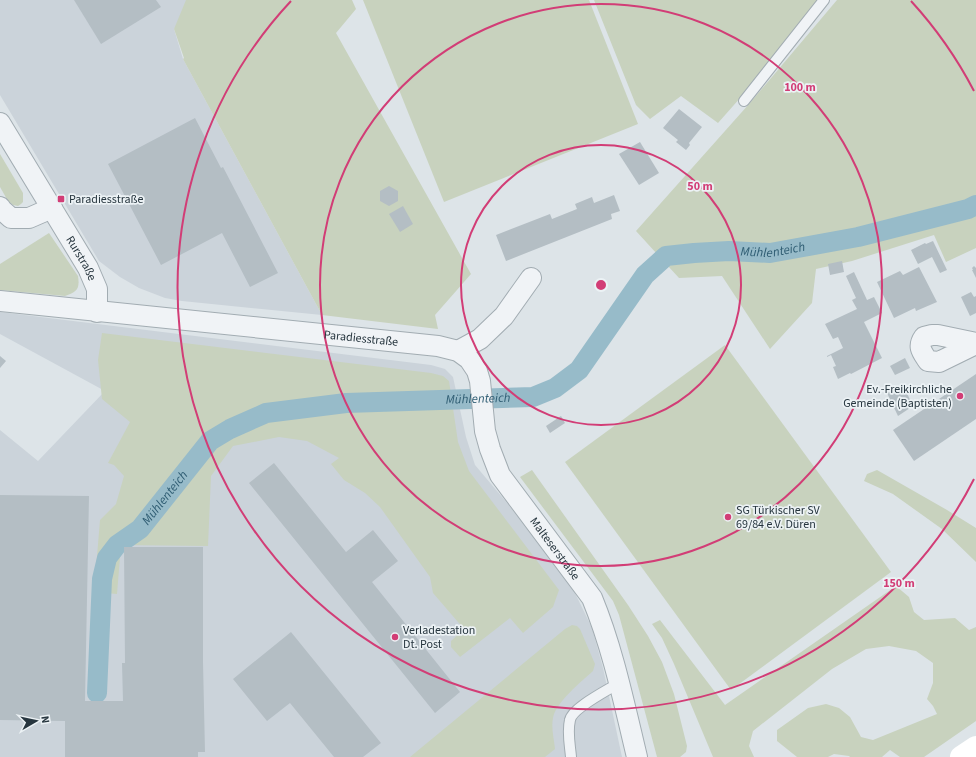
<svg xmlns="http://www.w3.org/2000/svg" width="976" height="757" font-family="'Source Sans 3',sans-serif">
<rect width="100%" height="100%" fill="#dde4e8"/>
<g fill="#cbd3da">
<path d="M0,0H200L174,29L183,59L322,315L182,301L165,298L139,288L120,277L99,261L0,95Z"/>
<path d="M0,312L431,365L445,369L453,377L466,437L475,465L508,504L574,591L592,628L603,668L622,757H0V430L38,461L105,391L0,334Z"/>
</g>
<g fill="#c8d2be">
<path d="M186,0H352L356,9L336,33L471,274L435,315L438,329L322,315L183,59L184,58L174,29Z"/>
<path d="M363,0H589L638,124L444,202Z"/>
<path d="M594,0H827L718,123L681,96L650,119L636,105Z"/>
<path d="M837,0H976V248L946,262L934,235L852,261L816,269L812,303L770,349L722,276L679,278L636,231L749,104Z"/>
<path d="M0,154L23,193V202L21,204L18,206L13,205L8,201L0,187Z"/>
<path d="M49,233L78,276C80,289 77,292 65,296L0,290V264Z"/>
<path d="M102,333L431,373L443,376L449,381L458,442L469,471L559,590L553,607L523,633L510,618L460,657L451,647V641L464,629L433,593L430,577L380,507L365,493L344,480L331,464L339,458L307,441L279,437L233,446L211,476L208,546L121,545L117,594L94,592L100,520L116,504L124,476L114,465L108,463L130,422L102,399L98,360Z"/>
<path d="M725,345L891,572L731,690L565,462Z"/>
<path d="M532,470L628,605L648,636L662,662L674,694L687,746L686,752L680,757H657L619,615L613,601L520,477Z"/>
<path d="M877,470L947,510L976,528V562L942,529L893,494L864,481L867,474Z"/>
<path d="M896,586L909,597L914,612L924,620L955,618L969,630L976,627V721L924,757H900L890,750L882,757H850L849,756L834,754L828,757H797L777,741V730L808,708L826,704L839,708L850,717L861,737L873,740L937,714L933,706L927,699L933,683V663L916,651L889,646L866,649L832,669L753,731L749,746L754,757H713L674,664L662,638L652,624L660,620L725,705Z"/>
<path d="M572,625L577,626L580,629L595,664L593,671C581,682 556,702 553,718C551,728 554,739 555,749L545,757H410L565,629Z"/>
</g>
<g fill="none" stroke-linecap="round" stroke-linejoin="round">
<path stroke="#97bbc9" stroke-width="20" id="s1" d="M97,693L102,579L107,558L117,545L140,529L210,441L230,429L266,413L346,403L533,397L555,388L579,370L645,275L666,256L694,253L729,251L770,253L858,237L968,209L976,205"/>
</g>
<g fill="#b4bec4">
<path d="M74,0H156L161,7L101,44Z"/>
<path d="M679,109L702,127L689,143L690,145L686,150L676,142L678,140L663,128Z"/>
<path d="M195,118L221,168L223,167L278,273L250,287L222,233L161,265L108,164Z"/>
<path d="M640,142L659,173L639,185L619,154Z"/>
<path d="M389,186L398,191V201L389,206L380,201V191Z"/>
<path d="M614,195L620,211L611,214L612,219L506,261L496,235L550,214L552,219L577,209L575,204L592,197L594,203Z"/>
<path d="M403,206L413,224L400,232L389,214Z"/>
<path d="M933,241L947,270L940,273L932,257L918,264L911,250L925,243L926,244Z"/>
<path d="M842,261L844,272L830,275L828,264Z"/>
<path d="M974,266L976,268V278L972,270H973L972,268Z"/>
<path d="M919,267L937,302L916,311L915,308L894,318L877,282L900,271L903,275Z"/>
<path d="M854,272L867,300L874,297L882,313L864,322L882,358L851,374L850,373L838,379L833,367L836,366L831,355L827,357V356L843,348L838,337L833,339L825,324L857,309L852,300L856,298L846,276Z"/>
<path d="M971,292L974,297L976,296V313L970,316L961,297Z"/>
<path d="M0,356L6,361L0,368Z"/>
<path d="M905,358L910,368L895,375L890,366Z"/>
<path d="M976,374V419L914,461L893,430Z"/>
<path d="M903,385L913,406L898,416L887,393Z"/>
<path d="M561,416L565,423L550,433L546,426Z"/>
<path d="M274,463L346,552L373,530L398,561L372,582L460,692L435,713L249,483Z"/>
<path d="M0,495L89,496L85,701H123L122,663H125L124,547H203V662L205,752H198V757H65V721L0,720Z"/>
<path d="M291,632L381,743L363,757H334L290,703L267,721L233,679Z"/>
</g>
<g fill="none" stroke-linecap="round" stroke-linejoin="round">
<defs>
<g id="lane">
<path d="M744,101L824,0"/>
<path d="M571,757C570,745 567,732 570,720C572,708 608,690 619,683"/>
</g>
<g id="street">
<path id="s2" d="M0,123L88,268L97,289V312"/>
<path d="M0,207L2,210L11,218H29L52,208"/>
<path id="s3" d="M0,301L438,346L458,351L469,359L477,371L480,381L485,431L490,449L500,475L592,598C613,649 624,703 637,757"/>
<path d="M976,343L938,335H932L924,337C917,347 922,352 928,361L939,362L976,344"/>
<path d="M458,351L480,339L504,316L531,278"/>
</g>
</defs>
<use href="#lane" stroke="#a2acb2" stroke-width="12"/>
<use href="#street" stroke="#a2acb2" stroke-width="22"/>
<use href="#lane" stroke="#f0f3f6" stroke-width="10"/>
<use href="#street" stroke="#f0f3f6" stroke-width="20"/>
<path stroke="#fff" stroke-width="22" d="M961,757L976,747"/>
</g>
<g fill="none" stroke="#d23d76" stroke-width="2">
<circle cx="601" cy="285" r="140"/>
<circle cx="601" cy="285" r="281"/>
<path d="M974 479A421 421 0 1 1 291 1M911 1A421 421 0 0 1 974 91"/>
</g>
<g fill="#d23d76" stroke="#ecf2f5" stroke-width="1.5">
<rect x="57" y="195" width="8" height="8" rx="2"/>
<circle cx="960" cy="396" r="4"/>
<circle cx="728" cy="517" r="4"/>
<circle cx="395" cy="637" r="4"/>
</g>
<g text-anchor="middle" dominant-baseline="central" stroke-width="3.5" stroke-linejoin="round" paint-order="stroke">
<g font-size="12" fill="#26353e" stroke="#ecf2f5" text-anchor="start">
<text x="69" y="199">Paradiesstraße</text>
<text x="952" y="389" text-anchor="end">Ev.-Freikirchliche<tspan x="952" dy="14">Gemeinde (Baptisten)</tspan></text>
<text x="736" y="510">SG Türkischer SV<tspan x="736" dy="14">69/84 e.V. Düren</tspan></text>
<text x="403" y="630">Verladestation<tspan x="403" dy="14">Dt. Post</tspan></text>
</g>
<g font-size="12" fill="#26353e" stroke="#ecf2f5">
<text stroke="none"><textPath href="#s2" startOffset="158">Rurstraße</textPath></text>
<text stroke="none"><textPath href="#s3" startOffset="363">Paradiesstraße</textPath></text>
<text stroke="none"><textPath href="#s3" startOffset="688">Malteserstraße</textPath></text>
</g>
<g font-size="13" font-style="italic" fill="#2f5d73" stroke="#ecf2f5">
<text stroke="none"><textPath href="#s1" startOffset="928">Mühlenteich</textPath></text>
<text stroke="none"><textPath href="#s1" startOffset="568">Mühlenteich</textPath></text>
<text stroke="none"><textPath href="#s1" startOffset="220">Mühlenteich</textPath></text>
</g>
</g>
<circle cx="601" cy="285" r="6" fill="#d23d76" stroke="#ecf2f5" stroke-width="2"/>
<g font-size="12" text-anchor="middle" font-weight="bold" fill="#d23d76" stroke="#ecf2f5" stroke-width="3.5" stroke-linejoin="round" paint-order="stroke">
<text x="800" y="91">100 m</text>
<text x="700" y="190">50 m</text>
<text x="899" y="587">150 m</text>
</g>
<g transform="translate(36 721) rotate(81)" stroke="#ecf2f5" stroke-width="3" paint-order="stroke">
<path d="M0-3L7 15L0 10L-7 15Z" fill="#26353e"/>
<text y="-6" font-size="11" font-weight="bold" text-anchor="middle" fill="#26353e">N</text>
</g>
</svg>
